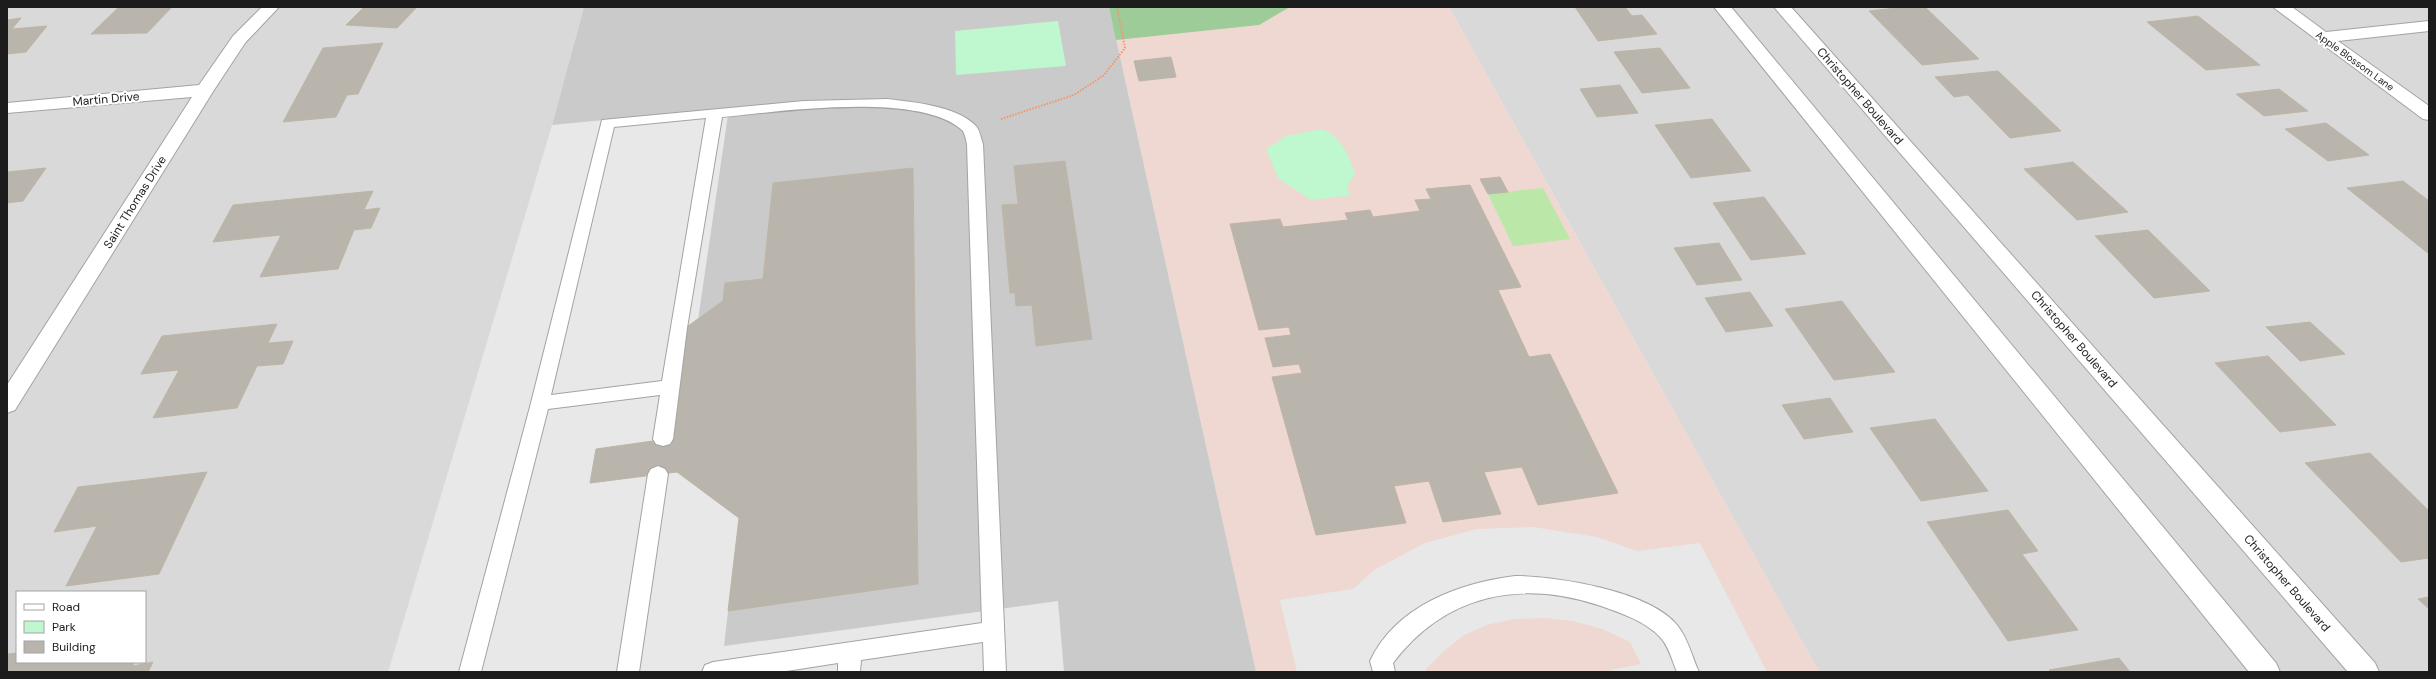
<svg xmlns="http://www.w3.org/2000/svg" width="2436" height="679" font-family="'DM Sans',sans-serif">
<rect width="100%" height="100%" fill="#edece2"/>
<g fill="#dad9d9" fill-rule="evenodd">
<path d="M7,7H584L552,125L388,672H7ZM17,592H145V662H17Z"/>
<path d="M1449,7H2429V672H1819Z"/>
</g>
<path fill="#eed8d1" d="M1109,7H1449L1819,672H1256Z"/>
<path fill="#cacaca" d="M584,7H1109L1256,672H388L552,125Z"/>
<path fill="#bbe7a9" d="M1543,188L1570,239L1513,246L1488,194Z"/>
<path fill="#9dcc98" d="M1109,7H1290L1259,25L1116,40Z"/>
<g fill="#bff7cf">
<path d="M1058,21L1066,66L956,75L955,31Z"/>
<path d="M1322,129C1341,136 1349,155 1355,174L1347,187L1351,195L1311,200L1278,178L1266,149L1286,136Z"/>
</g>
<g fill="#e8e8e8">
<path d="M729,108L698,320L674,438L596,449L590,483L677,472L739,518L724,646L1058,601L1064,672H388L552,125Z"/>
<path d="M1533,527L1597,537L1637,551L1700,543L1767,672H1611L1610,670L1641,664L1630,642L1602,629L1573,621L1544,618L1514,619L1487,625L1464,635L1443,652L1426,669V672H1297L1280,600L1353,589L1374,570L1425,543L1477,529Z"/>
</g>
<g fill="#bab5ac" stroke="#beb5a5">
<path d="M119,7H172L147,33L91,34Z"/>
<path d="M364,7H417L397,28L346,25Z"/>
<path d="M1575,7H1625L1632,16L1642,15L1657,34L1598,41Z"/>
<path d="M1905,7H1925L1979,59L1922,65L1869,11Z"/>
<path d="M2198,16L2260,65L2206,70L2147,22Z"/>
<path d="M21,18L12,29L47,26L26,52L7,54V20Z"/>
<path d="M383,43L358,94L347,95L336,117L283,122L323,48Z"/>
<path d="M1660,48L1690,88L1642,93L1614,52Z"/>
<path d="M1171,57L1176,77L1139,81L1134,61Z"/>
<path d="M1998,71L2061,131L2010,138L1968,95L1954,97L1935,77Z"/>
<path d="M1620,85L1638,113L1597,117L1580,89Z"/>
<path d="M2279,89L2308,111L2264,116L2236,94Z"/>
<path d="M1712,119L1751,171L1691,178L1655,125Z"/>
<path d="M2326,123L2369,155L2328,161L2285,129Z"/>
<path d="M1065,161L1092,339L1036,346L1032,305L1016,306L1015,293H1010L1002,205L1018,204L1014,166Z"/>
<path d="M2073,162L2128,212L2077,220L2024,169Z"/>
<path d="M46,168L23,201L7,203V172Z"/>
<path d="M913,168L918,584L728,611L739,518L677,472L590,483L596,449L674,438L688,326L723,301L725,283L763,279L773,183Z"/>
<path d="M1500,177L1508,192L1488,194L1480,179Z"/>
<path d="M2403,181L2429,201V254L2347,188Z"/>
<path d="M1470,185L1521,287L1498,290L1529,357L1550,354L1618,493L1538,505L1522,467L1484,472L1501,514L1443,522L1429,481L1394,486L1406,523L1316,535L1272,377L1302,373L1299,364L1273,367L1265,338L1291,335L1289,327L1259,330L1230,224L1280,219L1283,227L1348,220L1345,213L1370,210L1373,217L1420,211L1415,200L1431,199L1426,189Z"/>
<path d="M373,191L364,210L380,208L371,228L354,230L338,269L260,277L281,235L213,242L233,205Z"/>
<path d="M1764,197L1806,254L1751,260L1713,203Z"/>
<path d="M2148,230L2210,291L2154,298L2095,236Z"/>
<path d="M1719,243L1742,280L1697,285L1674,248Z"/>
<path d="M1750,292L1773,326L1726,332L1705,298Z"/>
<path d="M1842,301L1895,372L1834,380L1785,309Z"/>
<path d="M2310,322L2345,354L2300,361L2266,327Z"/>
<path d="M277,324L268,343L293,341L283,364L257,366L237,408L153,418L179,370L141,374L162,336Z"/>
<path d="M2268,356L2336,425L2280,432L2215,363Z"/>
<path d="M1830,398L1853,432L1804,439L1782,405Z"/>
<path d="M1935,419L1988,491L1921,501L1870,428Z"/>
<path d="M2370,453L2429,511V558L2401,562L2305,463Z"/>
<path d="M207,472L159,574L66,586L97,526L54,532L78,487Z"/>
<path d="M2008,510L2038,551L2022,554L2078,630L2008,641L1927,522Z"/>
<path d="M2429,597V609L2418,599Z"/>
<path d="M17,653V662H134L133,666L153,662L148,672H7V654Z"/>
<path d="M2119,658L2130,672H2051L2049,670Z"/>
</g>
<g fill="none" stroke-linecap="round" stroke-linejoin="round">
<defs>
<g id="lane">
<path d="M887,99C913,102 957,106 976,126C980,131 981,139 983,144L1006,672H984L983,642L861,660L860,672H838V663L780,672H702L705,665L713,662L982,623L967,144C966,140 965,133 962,130C918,91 778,112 722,117L687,328L673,439L670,444L663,446L656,444L653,439L660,395L548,409L481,672H459L531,403L602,120L804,101ZM706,118L662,381L551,395L614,127Z"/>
<path d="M658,466L665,469L668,474L639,672H617L648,474L651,469Z"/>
<path d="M1515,576C1556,576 1650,591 1677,625C1688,638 1692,657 1699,672H1677C1672,661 1669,646 1660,637C1645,621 1621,613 1601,606C1521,579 1445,594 1393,663L1395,672H1373L1370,661C1396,606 1459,583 1515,576Z"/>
</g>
<g id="street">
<path d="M262,7H279L245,43L214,90L15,410L7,413V385L192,97L7,113V103L199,85L233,36Z"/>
<path d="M1714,7H1731L2276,663L2280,672H2249Z"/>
<path d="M1774,7H1791L2375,663L2379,672H2348Z"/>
<path d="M2273,7H2292L2326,32L2429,21V31L2338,41L2429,106V120L2423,119Z"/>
</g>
</defs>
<use href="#lane" stroke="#a3a3a3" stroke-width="2"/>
<use href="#street" stroke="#a3a3a3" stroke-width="2"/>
<path stroke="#f5956c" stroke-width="2" stroke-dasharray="1.5 1.5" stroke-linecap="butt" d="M1001,119L1074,95L1104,75L1125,48L1117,7"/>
<use href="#lane" fill="#fff" fill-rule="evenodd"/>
<use href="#street" fill="#fff" fill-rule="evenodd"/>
</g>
<g text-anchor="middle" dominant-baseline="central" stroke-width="4" stroke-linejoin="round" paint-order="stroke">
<g font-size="10" fill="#1c1c1c" stroke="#fff">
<text transform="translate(2355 61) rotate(36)">Apple Blossom Lane</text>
</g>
<g font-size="12" fill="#1c1c1c" stroke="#fff">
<text transform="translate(1860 96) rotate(49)">Christopher Boulevard</text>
<text transform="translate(106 99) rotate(-5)">Martin Drive</text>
<text transform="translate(135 202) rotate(-58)">Saint Thomas Drive</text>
<text transform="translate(2074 339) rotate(49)">Christopher Boulevard</text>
<text transform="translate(2287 583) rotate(49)">Christopher Boulevard</text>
</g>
</g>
<rect width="2436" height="679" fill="none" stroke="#1c1c1c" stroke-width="16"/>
<rect x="16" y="591" width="130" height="72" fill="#ffffff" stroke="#a4a4a4"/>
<rect x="24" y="604" width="20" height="6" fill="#ffffff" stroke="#a4a4a4"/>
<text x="52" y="611" font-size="12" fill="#1c1c1c">Road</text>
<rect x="24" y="621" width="20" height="12" fill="#bff7cf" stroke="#a4a4a4"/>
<text x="52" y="631" font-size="12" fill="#1c1c1c">Park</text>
<rect x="24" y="641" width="20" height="12" fill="#bab5ac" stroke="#a4a4a4"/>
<text x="52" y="651" font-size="12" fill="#1c1c1c">Building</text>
</svg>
